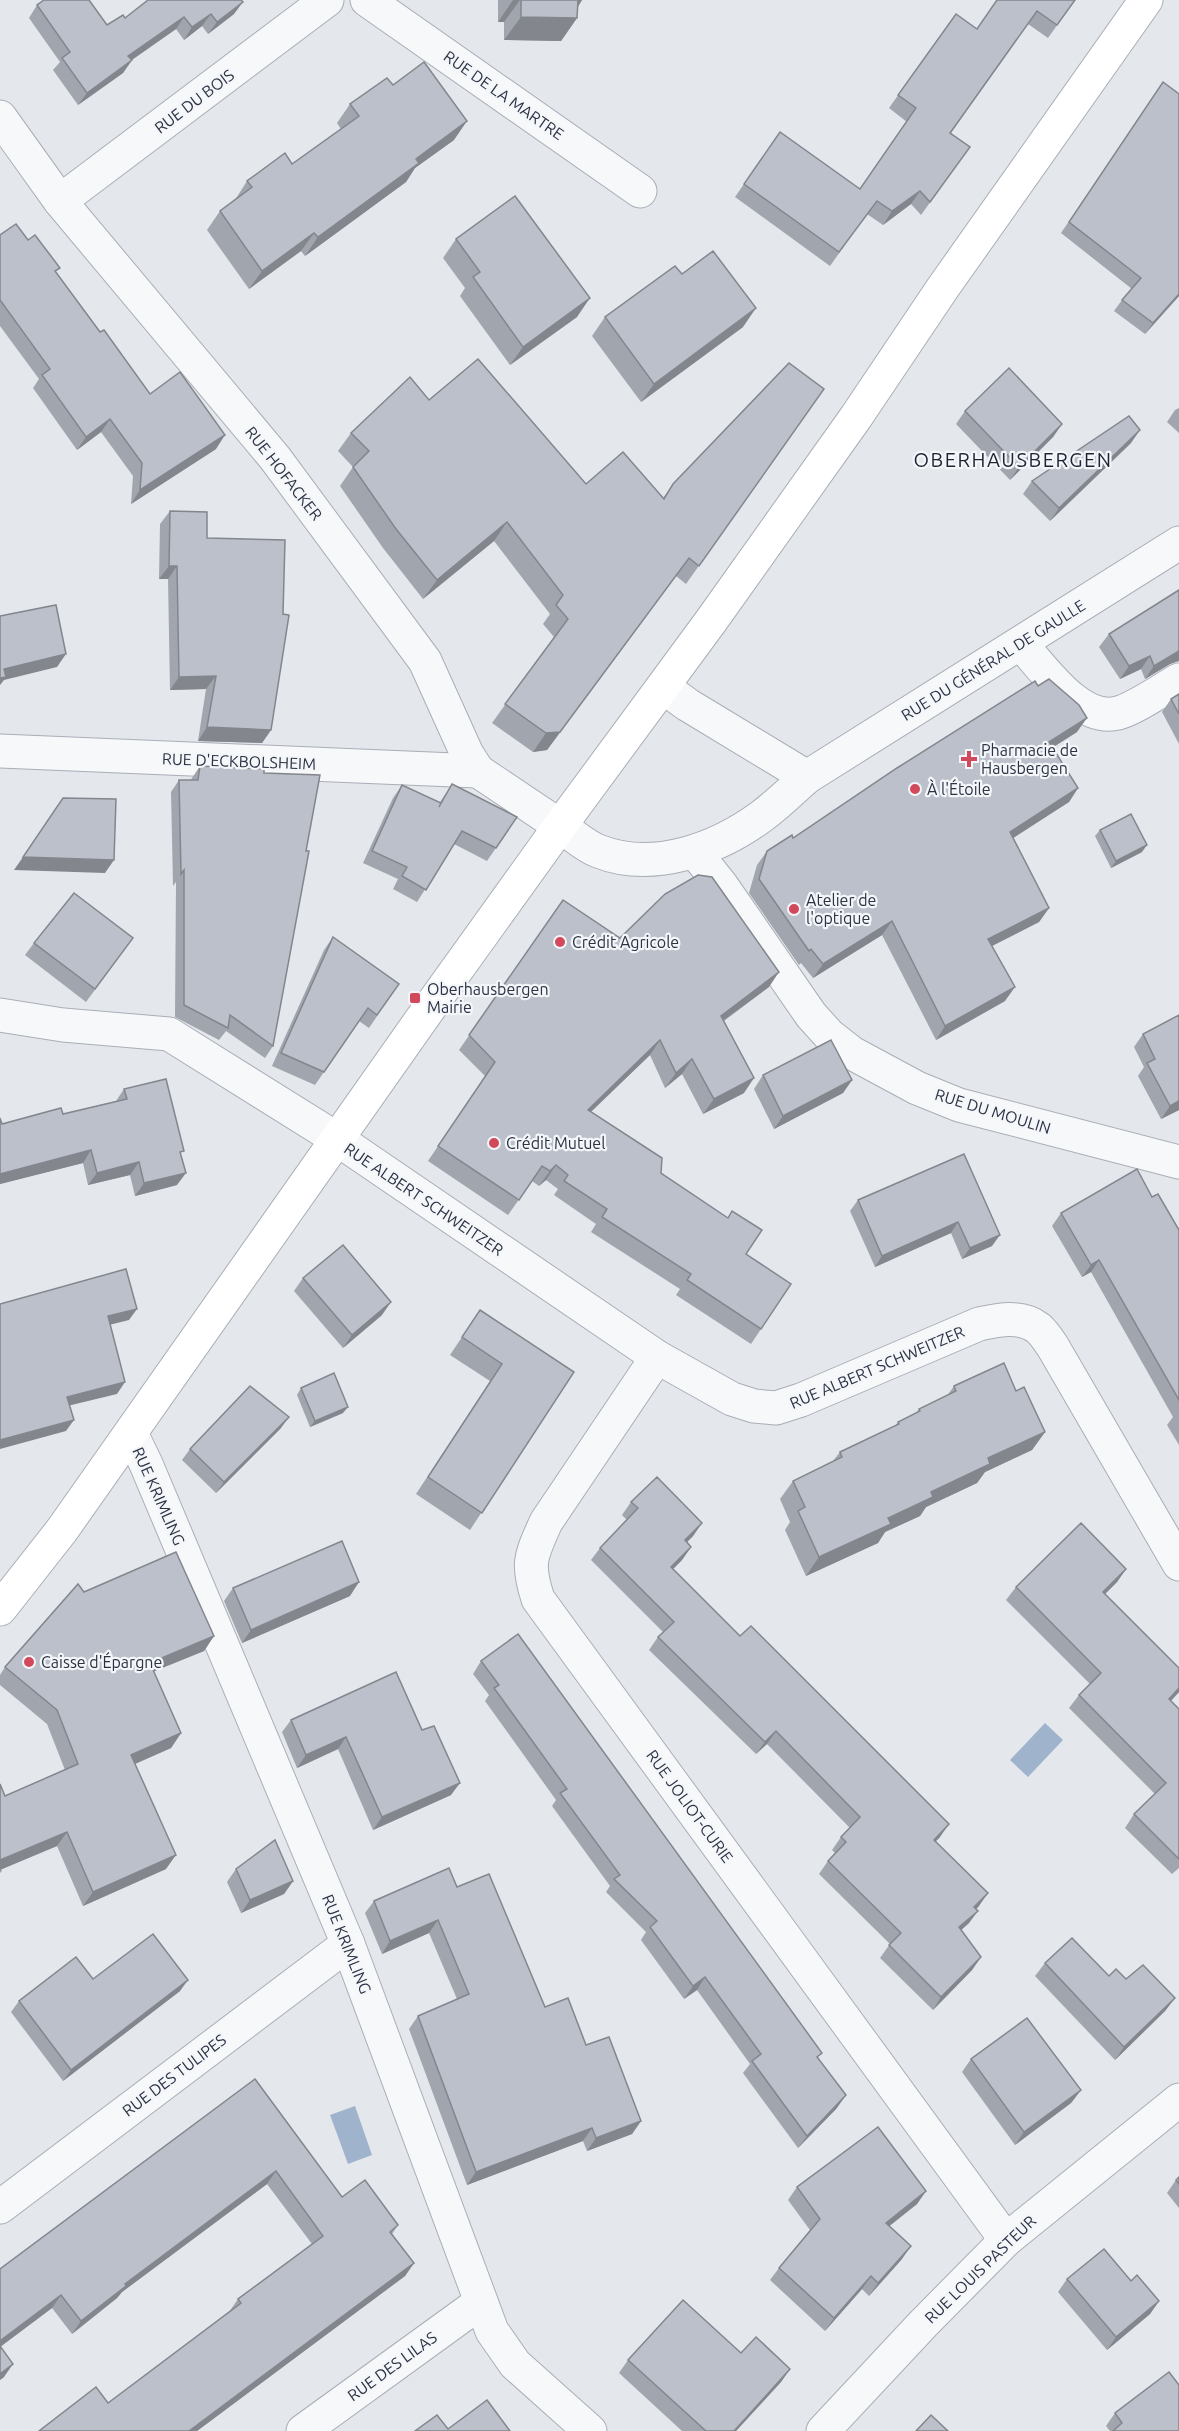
<svg xmlns="http://www.w3.org/2000/svg" width="1179" height="2431" font-family="Ubuntu,sans-serif">
<rect width="100%" height="100%" fill="#e4e7ec"/>
<g fill="#9fb4cc">
<path d="M1045,1723L1063,1740L1028,1777L1010,1760Z"/>
<path d="M355,2106L372,2155L348,2164L330,2115Z"/>
</g>
<g fill="none" stroke-linecap="round" stroke-linejoin="round">
<defs>
<g id="minor">
<path d="M367,0L640,191"/>
<path d="M0,117L60,201L275,458L425,661L467,754L478,771L560,826"/>
<path d="M60,201L327,0"/>
<path d="M1021,644C1044,669 1080,723 1118,713C1134,709 1163,689 1179,680"/>
<path d="M0,751L478,771"/>
<path d="M695,852L722,886L811,1015L829,1035L852,1053L917,1088L959,1105L1179,1162"/>
<path d="M0,1015L63,1025L169,1034L337,1139L657,1357L732,1399L754,1406L776,1408L801,1400L979,1324C998,1320 1021,1315 1038,1328C1044,1333 1049,1341 1053,1347L1179,1564"/>
<path d="M657,1357L546,1522C531,1556 526,1562 538,1599L1006,2240"/>
<path d="M131,1433L146,1464L348,1944L492,2331L515,2364L590,2431"/>
<path d="M0,2207L348,1944"/>
<path d="M303,2431L481,2302"/>
<path d="M823,2431L923,2324L1006,2240L1179,2100"/>
</g>
<g id="tertiary">
<path d="M663,687L688,705L807,777"/>
<path d="M560,826C572,834 585,846 598,851C653,873 717,849 762,816C778,804 792,790 807,777L1179,543"/>
</g>
<path id="secondary" d="M0,1609L62,1530L435,1000L560,826L711,621L856,417L942,289L1146,0"/>
</defs>
<use href="#minor" stroke="#a9aeb7" stroke-width="35"/>
<use href="#tertiary" stroke="#a9aeb7" stroke-width="35"/>
<use href="#secondary" stroke="#a9aeb7" stroke-width="35"/>
<use href="#minor" stroke="#f7f8fa" stroke-width="33"/>
<use href="#tertiary" stroke="#f7f8fa" stroke-width="33"/>
<use href="#secondary" stroke="#fff" stroke-width="33"/>
</g>
<g fill="#a1a5ae">
<path d="M148,0L234,14L208,34L202,26L184,40L176,29L132,60L123,73L78,105L53,70L60,62L29,18L37,5L107,25L125,18Z"/>
<path d="M498,0H582L578,7L577,18L561,41L504,40V22H498Z"/>
<path d="M1075,0L1048,38L1028,24L951,133L970,147L921,215L911,204L883,225L867,214L830,266L735,197L780,132L860,189L907,122L889,108L956,14L977,29Z"/>
<path d="M1163,82L1179,94V296L1145,334L1114,311L1122,300L1132,289L1061,233Z"/>
<path d="M393,85L454,140L415,168L406,182L305,256L301,251L249,289L207,230L220,211L235,200L247,181L292,164L341,129L337,123L350,104Z"/>
<path d="M0,235L28,240L56,273L100,332L150,394L216,449L131,504L133,476L101,432L77,450L33,388L39,379L0,326Z"/>
<path d="M456,239L577,317L510,365L460,296L465,288L443,258Z"/>
<path d="M682,274L743,327L641,402L592,336L605,317Z"/>
<path d="M824,389L686,584L676,576L547,750L533,752L492,723L554,637L543,624L550,614L494,541L423,599L383,548L340,486L353,467L338,451L351,433L429,400L586,484L663,498L673,484Z"/>
<path d="M1179,408V433L1167,422L1175,410Z"/>
<path d="M965,411L1062,424L1053,437L1010,480L956,424Z"/>
<path d="M1131,443L1050,521L1023,494L1032,481Z"/>
<path d="M170,511L207,538L271,730L262,743L198,741L206,689L170,690L168,579H159L160,524Z"/>
<path d="M1109,634L1178,661L1170,664L1145,679L1141,669L1120,679L1099,647Z"/>
<path d="M1038,686L1077,732L1052,748L1078,788L1069,802L1013,837L1049,908L1039,922L992,946L1005,1001L936,1040L882,935L813,978L801,963L799,965L749,893L757,865L767,851L793,838Z"/>
<path d="M1179,694V744L1162,712L1171,699Z"/>
<path d="M200,766L264,773L306,851L273,1046L265,1058L226,1031L219,1040L175,1017L176,882L173,886L171,792L179,780H191L192,778Z"/>
<path d="M452,784L517,817L487,861L454,844L417,902L393,889L398,879L363,863L393,798L402,785L440,802Z"/>
<path d="M1100,830L1142,852L1111,868L1095,836Z"/>
<path d="M563,900L620,938L769,987L724,1021L744,1093L703,1114L682,1074L665,1088L650,1055L591,1112L661,1173L746,1254L761,1329L751,1344L676,1295L680,1289L591,1232L596,1224L554,1195L558,1189L546,1180L539,1186L532,1181L508,1215L428,1161L485,1076L459,1050Z"/>
<path d="M333,937L399,984L369,1028L359,1021L315,1085L272,1066L324,950Z"/>
<path d="M133,938L86,1002L25,955L34,943Z"/>
<path d="M1179,1015V1110L1161,1119L1138,1076L1144,1067L1134,1047L1143,1034Z"/>
<path d="M763,1075L852,1080L843,1093L774,1129L754,1089Z"/>
<path d="M124,1089L181,1156L177,1185L135,1196L130,1175L88,1185L83,1163L0,1184V1118L2,1124L63,1114L116,1101Z"/>
<path d="M964,1154L992,1246L962,1259L951,1233L875,1267L850,1211L858,1200Z"/>
<path d="M1152,1197L1179,1230V1445L1167,1425L1173,1417L1091,1272L1082,1277L1052,1226L1061,1213Z"/>
<path d="M303,1278L382,1315L343,1348L294,1291Z"/>
<path d="M480,1310L574,1372L470,1530L416,1494L490,1381L450,1355Z"/>
<path d="M954,1386L1016,1391L1045,1432L1032,1450L985,1472L977,1483L926,1507L920,1516L885,1532L878,1543L806,1576L785,1530L790,1522L780,1499L793,1481L833,1461L840,1452L895,1426L898,1422L916,1413L919,1409L947,1396Z"/>
<path d="M301,1388L343,1413L310,1427L297,1395Z"/>
<path d="M281,1428L216,1493L182,1460L190,1449Z"/>
<path d="M631,1502L702,1523L693,1536L687,1542L691,1547L682,1560L673,1569L940,1837L936,1841L979,1906L976,1909L969,1923L961,1930L981,1957L972,1970L933,2010L880,1958L890,1944L819,1874L828,1861L835,1853L832,1850L841,1837L850,1828L767,1744L756,1754L649,1650L658,1637L663,1632L591,1560L600,1548L627,1520L622,1515Z"/>
<path d="M1126,1569L1117,1582L1105,1594L1179,1668V1692L1171,1701L1179,1709V1868L1172,1874L1125,1828L1134,1814L1155,1794L1069,1708L1079,1695L1090,1684L1006,1600L1016,1587Z"/>
<path d="M233,1588L350,1596L242,1643L224,1601Z"/>
<path d="M84,1592L214,1636L204,1651L154,1671L181,1733L171,1748L135,1764L166,1869L83,1906L57,1846L1,1869L2,1871L0,1873V1784L5,1796L65,1770L47,1724L0,1685V1675L5,1667Z"/>
<path d="M481,1661L819,2058L837,2108L798,2148L743,2073L750,2064L697,1990L684,1999L641,1940L646,1932L606,1892L610,1886L552,1806L556,1800L485,1701L489,1695L473,1674Z"/>
<path d="M396,1672L451,1795L373,1830L338,1749L297,1768L282,1732L291,1720Z"/>
<path d="M236,1869L293,1881L284,1894L241,1913L227,1882Z"/>
<path d="M457,1887L545,2007L586,2045L641,2121L632,2134L587,2151L583,2141L467,2185L409,2029L418,2016L457,1999L429,1933L382,1954L365,1913L374,1901Z"/>
<path d="M1045,1963L1126,1979L1175,1998L1165,2011L1115,2060L1035,1976Z"/>
<path d="M93,1979L180,1991L63,2081L11,2012L19,2001Z"/>
<path d="M971,2059L1081,2090L1071,2103L1015,2145L962,2072Z"/>
<path d="M255,2079L342,2197L398,2225L392,2234L414,2263L405,2276L197,2431H39L108,2403L229,2312L238,2299L312,2244L267,2184L122,2292L117,2298L72,2334L52,2308L0,2347L4,2377L0,2380V2269Z"/>
<path d="M1179,2177V2208L1167,2193L1176,2180Z"/>
<path d="M797,2187L926,2191L917,2204L889,2226L902,2259L869,2296L862,2289L825,2331L770,2280L779,2268L810,2230L788,2200Z"/>
<path d="M1067,2279L1131,2281L1159,2301L1150,2314L1107,2350L1058,2292Z"/>
<path d="M741,2353L790,2369L781,2382L736,2431H682L619,2373L628,2360Z"/>
<path d="M1115,2413L1179,2431H1110L1106,2426Z"/>
</g>
<g fill="#83868d">
<path d="M513,0H520L504,22H498Z"/>
<path d="M576,0H582L570,18H577L561,41L504,40L521,17Z"/>
<path d="M243,2L234,14L208,34L217,22Z"/>
<path d="M211,14L202,26L184,40L192,27Z"/>
<path d="M184,17L176,29L120,68L128,56Z"/>
<path d="M132,60L123,73L78,105L87,93Z"/>
<path d="M467,121L454,140L415,168L406,182L305,256L318,237L416,159Z"/>
<path d="M920,191L911,204L883,225L892,211Z"/>
<path d="M314,233L301,251L249,289L262,271Z"/>
<path d="M1179,294V296L1145,334L1153,323Z"/>
<path d="M590,298L577,317L510,365L523,347Z"/>
<path d="M756,308L743,327L641,402L654,384Z"/>
<path d="M110,419L101,432L77,450L86,437Z"/>
<path d="M1062,424L1053,437L1010,480L1019,467Z"/>
<path d="M1140,430L1131,443L1050,521L1059,508Z"/>
<path d="M225,435L216,449L131,504L140,490Z"/>
<path d="M507,522L494,541L423,599L437,580Z"/>
<path d="M689,558L547,750L533,752L546,733Z"/>
<path d="M169,566H177L168,579H159Z"/>
<path d="M1179,651V661L1170,664L1145,679L1154,666Z"/>
<path d="M66,654L57,667L4,680L0,685V674L4,669Z"/>
<path d="M1150,656L1141,669L1120,679L1129,666Z"/>
<path d="M216,676L206,689L170,690L179,677Z"/>
<path d="M1087,718L1077,732L1039,756L1049,742Z"/>
<path d="M207,727L271,730L262,743L198,741Z"/>
<path d="M1078,788L1069,802L1001,846L1010,832Z"/>
<path d="M1147,845L1142,852L1111,868L1116,861Z"/>
<path d="M23,857L114,860L105,873L14,870Z"/>
<path d="M1049,908L1039,922L978,953L988,939Z"/>
<path d="M892,921L882,935L813,978L823,964Z"/>
<path d="M779,972L769,987L710,1030L721,1016Z"/>
<path d="M1015,987L1005,1001L936,1040L945,1026Z"/>
<path d="M660,1040L650,1055L577,1125L588,1110Z"/>
<path d="M692,1059L682,1074L665,1088L676,1073Z"/>
<path d="M754,1078L744,1093L703,1114L714,1099Z"/>
<path d="M852,1080L843,1093L774,1129L783,1116Z"/>
<path d="M1179,1101V1110L1161,1119L1170,1106Z"/>
<path d="M91,1150L83,1163L0,1184V1174Z"/>
<path d="M139,1162L130,1175L88,1185L97,1173Z"/>
<path d="M556,1165L546,1180L539,1186L550,1171Z"/>
<path d="M186,1173L177,1185L135,1196L144,1183Z"/>
<path d="M958,1222L951,1233L875,1267L882,1256Z"/>
<path d="M1000,1235L992,1246L962,1259L970,1248Z"/>
<path d="M1099,1260L1091,1272L1082,1277L1091,1265Z"/>
<path d="M391,1302L382,1315L343,1348L352,1335Z"/>
<path d="M137,1309L129,1320L101,1327L108,1316Z"/>
<path d="M125,1382L117,1394L59,1408L67,1397Z"/>
<path d="M348,1407L343,1413L310,1427L315,1421Z"/>
<path d="M289,1417L281,1428L216,1493L224,1482Z"/>
<path d="M74,1420L66,1431L0,1449V1440Z"/>
<path d="M1045,1432L1032,1450L985,1472L977,1483L926,1507L920,1516L885,1532L878,1543L806,1576L819,1557L888,1518L988,1458Z"/>
<path d="M702,1523L693,1536L676,1553L685,1540Z"/>
<path d="M691,1547L682,1560L662,1580L671,1567Z"/>
<path d="M1126,1569L1117,1582L1094,1605L1103,1592Z"/>
<path d="M359,1582L350,1596L242,1643L251,1630Z"/>
<path d="M214,1636L204,1651L140,1677L150,1663Z"/>
<path d="M1179,1688V1692L1160,1712L1169,1699Z"/>
<path d="M776,1731L767,1744L756,1754L765,1742Z"/>
<path d="M181,1733L171,1748L121,1770L131,1755Z"/>
<path d="M346,1737L338,1749L297,1768L306,1755Z"/>
<path d="M460,1783L451,1795L373,1830L382,1817Z"/>
<path d="M949,1824L940,1837L925,1852L934,1840Z"/>
<path d="M67,1832L57,1846L0,1870V1860Z"/>
<path d="M176,1855L166,1869L83,1906L93,1892Z"/>
<path d="M293,1881L284,1894L241,1913L250,1900Z"/>
<path d="M988,1893L979,1906L965,1920L974,1907Z"/>
<path d="M978,1911L969,1923L950,1940L959,1927Z"/>
<path d="M438,1920L429,1933L382,1954L390,1941Z"/>
<path d="M981,1957L972,1970L933,2010L941,1997Z"/>
<path d="M705,1977L697,1990L684,1999L693,1986Z"/>
<path d="M188,1980L180,1991L63,2081L71,2070Z"/>
<path d="M1175,1998L1165,2011L1115,2060L1124,2047Z"/>
<path d="M1081,2090L1071,2103L1015,2145L1024,2132Z"/>
<path d="M846,2095L837,2108L798,2148L807,2136Z"/>
<path d="M641,2121L632,2134L587,2151L596,2138Z"/>
<path d="M592,2128L583,2141L467,2185L476,2172Z"/>
<path d="M276,2171L267,2184L122,2292L117,2298L72,2334L81,2321L125,2284Z"/>
<path d="M926,2191L917,2204L877,2236L886,2223Z"/>
<path d="M911,2246L902,2259L869,2296L878,2283Z"/>
<path d="M414,2263L405,2276L197,2431H189Z"/>
<path d="M871,2276L862,2289L825,2331L834,2318Z"/>
<path d="M61,2295L52,2308L0,2347V2341Z"/>
<path d="M1159,2301L1150,2314L1107,2350L1116,2337Z"/>
<path d="M13,2364L4,2377L0,2380V2374Z"/>
<path d="M790,2369L781,2382L736,2431H734Z"/>
</g>
<g fill="#bbc0ca" stroke="#83868d" stroke-width="1.5">
<path d="M44,0H89L107,25L123,15L125,18L148,0H241L243,2L217,22L211,14L192,27L184,17L128,56L132,60L87,93L62,58L70,52L37,5Z"/>
<path d="M521,0H578L577,18L521,17Z"/>
<path d="M997,0H1075L1057,25L1037,11L950,133L970,147L930,202L920,191L892,211L877,201L839,252L744,184L780,132L860,189L916,108L898,95L956,14L977,29Z"/>
<path d="M424,62L467,121L416,159L419,163L318,237L314,233L262,271L220,211L252,187L247,181L285,153L292,164L359,116L350,104L387,78L393,85Z"/>
<path d="M1163,82L1179,94V294L1153,323L1122,300L1141,278L1069,222Z"/>
<path d="M515,196L590,298L523,347L473,277L480,272L456,239Z"/>
<path d="M16,224L28,240L35,235L60,268L55,271L100,332L104,330L150,394L180,372L225,435L140,490L142,463L110,419L86,437L42,375L50,369L0,300V235Z"/>
<path d="M713,251L756,308L654,384L605,317L675,266L682,274Z"/>
<path d="M478,359L586,484L623,452L664,499L673,484L789,363L824,389L699,566L689,558L560,732L546,733L505,704L568,619L556,605L563,595L507,522L437,580L396,529L353,467L369,451L351,433L410,377L429,400Z"/>
<path d="M1009,368L1062,424L1019,467L965,411Z"/>
<path d="M1129,416L1140,430L1059,508L1032,481Z"/>
<path d="M170,511L207,512V538L285,540L283,614L289,615L271,730L207,727L216,676L179,677L177,566H169Z"/>
<path d="M1179,590V651L1154,666L1150,656L1129,666L1109,634Z"/>
<path d="M56,605L66,654L4,669L6,677L0,678V616Z"/>
<path d="M1049,679L1079,705L1087,718L1049,742L1078,788L1010,832L1049,908L988,939L1015,987L945,1026L892,921L823,964L811,949L809,951L759,879L767,851L792,835L793,838L897,768L1035,681L1038,686Z"/>
<path d="M1179,694V714L1171,699Z"/>
<path d="M200,766L264,769V773L320,775L306,851H309L273,1046L230,1015L228,1028L184,1005V870L181,874L179,780H198Z"/>
<path d="M452,784L517,817L496,848L462,831L426,890L402,876L407,867L372,851L402,785L441,803L439,807Z"/>
<path d="M63,798L116,799L114,860L23,857Z"/>
<path d="M1131,814L1147,845L1116,861L1100,830Z"/>
<path d="M698,875L712,877L779,972L721,1016L754,1078L714,1099L692,1059L676,1073L660,1040L588,1110L662,1158L661,1173L728,1218L732,1211L762,1230L746,1254L791,1284L761,1329L687,1280L691,1274L602,1217L607,1209L564,1181L568,1175L556,1165L550,1171L542,1166L519,1200L438,1146L495,1062L469,1035L563,900L620,938L665,894Z"/>
<path d="M74,893L133,938L95,989L34,943Z"/>
<path d="M333,937L399,984L377,1015L368,1008L324,1072L281,1053Z"/>
<path d="M1179,1015V1101L1170,1106L1147,1063L1155,1059L1143,1034Z"/>
<path d="M831,1040L852,1080L783,1116L763,1075Z"/>
<path d="M166,1079L184,1151L180,1152L186,1173L144,1183L139,1162L97,1173L91,1150L0,1174V1118L2,1124L61,1108L63,1114L127,1099L124,1089Z"/>
<path d="M964,1154L1000,1235L970,1248L958,1222L882,1256L858,1200Z"/>
<path d="M1137,1169L1152,1197L1158,1194L1179,1230V1400L1099,1260L1091,1265L1061,1213Z"/>
<path d="M343,1245L391,1302L352,1335L303,1278Z"/>
<path d="M126,1269L137,1309L108,1316L125,1382L67,1397L74,1420L0,1440V1304Z"/>
<path d="M480,1310L574,1372L482,1513L428,1477L502,1364L462,1337Z"/>
<path d="M1004,1363L1016,1391L1024,1387L1045,1432L988,1458L990,1464L931,1492L933,1497L888,1518L891,1524L819,1557L798,1511L805,1507L793,1481L842,1457L840,1452L899,1424L898,1422L920,1411L919,1409L956,1391L954,1386Z"/>
<path d="M334,1373L348,1407L315,1421L301,1388Z"/>
<path d="M250,1386L289,1417L224,1482L190,1449Z"/>
<path d="M657,1477L702,1523L685,1540L691,1547L671,1567L740,1636L751,1626L949,1824L934,1840L988,1893L974,1907L978,1911L959,1927L981,1957L941,1997L889,1945L901,1933L828,1861L846,1842L841,1837L860,1817L776,1731L765,1742L658,1637L674,1622L600,1548L638,1508L631,1502Z"/>
<path d="M1081,1523L1126,1569L1103,1592L1179,1668V1688L1169,1699L1179,1709V1859L1134,1814L1166,1783L1079,1695L1101,1673L1016,1587Z"/>
<path d="M342,1541L359,1582L251,1630L233,1588Z"/>
<path d="M176,1552L214,1636L150,1663L181,1733L131,1755L176,1855L93,1892L67,1832L0,1860V1784L5,1796L78,1764L57,1710L5,1667L78,1584L84,1592Z"/>
<path d="M518,1634L822,2053L817,2057L846,2095L807,2136L752,2061L761,2054L705,1977L693,1986L650,1927L657,1921L614,1879L620,1875L560,1793L567,1789L494,1688L499,1685L481,1661Z"/>
<path d="M396,1672L422,1730L434,1726L460,1783L382,1817L346,1737L306,1755L291,1720Z"/>
<path d="M275,1840L293,1881L250,1900L236,1869Z"/>
<path d="M449,1868L457,1887L489,1874L545,2007L568,1998L586,2045L609,2037L641,2121L596,2138L592,2128L476,2172L418,2016L469,1994L438,1920L390,1941L374,1901Z"/>
<path d="M153,1934L188,1980L71,2070L19,2001L76,1957L93,1979Z"/>
<path d="M1072,1938L1109,1976L1116,1969L1126,1979L1143,1965L1175,1998L1124,2047L1045,1963Z"/>
<path d="M1027,2018L1081,2090L1024,2132L971,2059Z"/>
<path d="M255,2079L342,2197L365,2180L398,2225L390,2232L414,2263L189,2431H39L96,2387L108,2403L241,2303L238,2299L323,2236L276,2171L125,2284L126,2286L81,2321L61,2295L0,2341V2269Z"/>
<path d="M878,2127L926,2191L886,2223L911,2246L878,2283L871,2276L834,2318L779,2268L820,2219L797,2187Z"/>
<path d="M1179,2177V2184L1176,2180Z"/>
<path d="M1104,2249L1131,2281L1137,2275L1159,2301L1116,2337L1067,2279Z"/>
<path d="M683,2300L741,2353L756,2337L790,2369L734,2431H706L628,2360Z"/>
<path d="M0,2346L13,2364L0,2374Z"/>
<path d="M1169,2372L1179,2385V2431H1113L1122,2423L1115,2413Z"/>
<path d="M487,2400L510,2431H415L437,2415L448,2429Z"/>
<path d="M931,2415L948,2431H916Z"/>
</g>
<g fill="#d1495b" stroke="#f4f6f9" stroke-width="2">
<path d="M966 750h6v6h6v6h-6v6h-6v-6h-6v-6h6z"/>
<circle cx="915" cy="789" r="6"/>
<circle cx="794" cy="909" r="6"/>
<circle cx="560" cy="942" r="6"/>
<rect x="409" y="992" width="12" height="12" rx="3"/>
<circle cx="494" cy="1143" r="6"/>
<circle cx="29" cy="1662" r="6"/>
</g>
<g text-anchor="middle" dominant-baseline="central" stroke-width="4.5" stroke-linejoin="round" paint-order="stroke">
<g font-size="16" fill="#2b3445" stroke="#f4f6f9">
<text transform="translate(504 95) rotate(35)">RUE DE LA MARTRE</text>
<text transform="translate(194 101) rotate(-37)">RUE DU BOIS</text>
<text transform="translate(284 473) rotate(52)">RUE HOFACKER</text>
<text transform="translate(993 660) rotate(-32)">RUE DU GÉNÉRAL DE GAULLE</text>
<text transform="translate(239 761) rotate(2)">RUE D'ECKBOLSHEIM</text>
<text transform="translate(993 1111) rotate(17)">RUE DU MOULIN</text>
<text transform="translate(424 1199) rotate(34)">RUE ALBERT SCHWEITZER</text>
<text transform="translate(877 1367) rotate(-23)">RUE ALBERT SCHWEITZER</text>
<text transform="translate(159 1496) rotate(66)">RUE KRIMLING</text>
<text transform="translate(690 1806) rotate(54)">RUE JOLIOT-CURIE</text>
<text transform="translate(347 1944) rotate(68)">RUE KRIMLING</text>
<text transform="translate(174 2075) rotate(-37)">RUE DES TULIPES</text>
<text transform="translate(980 2269) rotate(-44)">RUE LOUIS PASTEUR</text>
<text transform="translate(392 2366) rotate(-36)">RUE DES LILAS</text>
</g>
<g font-size="16" fill="#2b3445" stroke="#f4f6f9" text-anchor="start">
<text x="981" y="750">Pharmacie de<tspan x="981" dy="18">Hausbergen</tspan></text>
<text x="927" y="789">À l'Étoile</text>
<text x="806" y="900">Atelier de<tspan x="806" dy="18">l'optique</tspan></text>
<text x="572" y="942">Crédit Agricole</text>
<text x="427" y="989">Oberhausbergen<tspan x="427" dy="18">Mairie</tspan></text>
<text x="506" y="1143">Crédit Mutuel</text>
<text x="41" y="1662">Caisse d'Épargne</text>
</g>
<g font-size="20" letter-spacing="1.5" fill="#1d2536" stroke="#f4f6f9">
<text x="1013" y="459">OBERHAUSBERGEN</text>
</g>
</g>
</svg>
